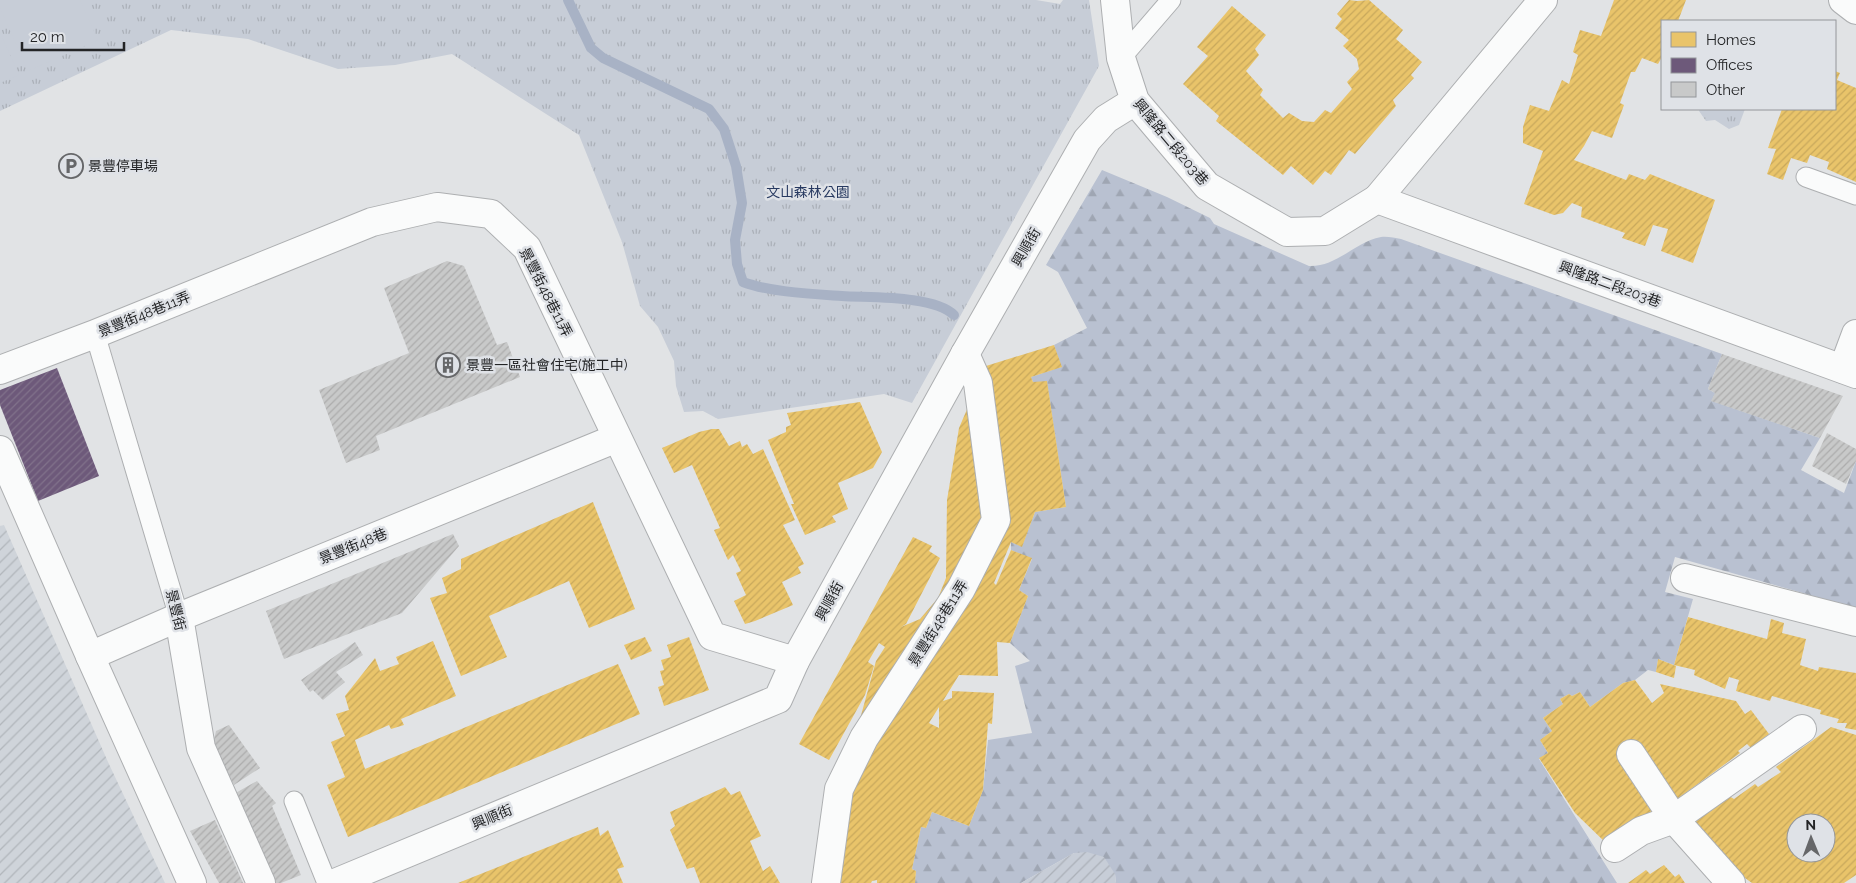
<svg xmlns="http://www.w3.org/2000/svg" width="1856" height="883" font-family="Raleway,'Noto Sans TC',sans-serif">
<defs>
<pattern id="industrial-furrows" width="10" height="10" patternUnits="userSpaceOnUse" patternTransform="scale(1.25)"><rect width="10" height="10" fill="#cfd4da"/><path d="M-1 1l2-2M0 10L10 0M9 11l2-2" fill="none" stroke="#b1b6bb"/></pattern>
<pattern id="forest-firs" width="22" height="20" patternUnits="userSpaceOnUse" patternTransform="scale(1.25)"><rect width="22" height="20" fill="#b9c1d1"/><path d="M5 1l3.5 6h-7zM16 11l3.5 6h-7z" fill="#9fa6b3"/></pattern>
<pattern id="park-tufts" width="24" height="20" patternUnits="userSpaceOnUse" patternTransform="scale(1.25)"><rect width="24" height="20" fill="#c7cdd7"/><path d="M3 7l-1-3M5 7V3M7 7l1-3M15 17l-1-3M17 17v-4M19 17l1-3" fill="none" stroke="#abb0b8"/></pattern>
<pattern id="garden-furrows" width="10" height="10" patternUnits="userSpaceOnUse" patternTransform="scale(1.25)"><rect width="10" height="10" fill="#c7cdd7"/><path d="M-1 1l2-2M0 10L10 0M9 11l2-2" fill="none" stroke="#abb0b8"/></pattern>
<pattern id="homes-hatch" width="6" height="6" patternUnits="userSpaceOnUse" patternTransform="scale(1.25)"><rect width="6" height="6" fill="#e9c46a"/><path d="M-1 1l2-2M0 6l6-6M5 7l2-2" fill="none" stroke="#c8a85c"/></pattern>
<pattern id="offices-hatch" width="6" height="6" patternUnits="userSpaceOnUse" patternTransform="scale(1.25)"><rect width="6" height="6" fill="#6d597a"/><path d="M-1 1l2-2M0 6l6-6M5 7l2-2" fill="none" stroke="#81728b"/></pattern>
<pattern id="building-hatch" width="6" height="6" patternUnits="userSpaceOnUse" patternTransform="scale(1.25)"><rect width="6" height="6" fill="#c8c9c9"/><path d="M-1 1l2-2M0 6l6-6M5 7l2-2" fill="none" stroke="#acacac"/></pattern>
</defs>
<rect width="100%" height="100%" fill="#e1e3e5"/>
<path fill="url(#industrial-furrows)" d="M4,525L108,762L165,883H0V526Z"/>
<path fill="url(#forest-firs)" d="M1102,170L1167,197L1210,218L1214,224L1309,266C1337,267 1355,242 1381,237C1387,236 1395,238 1401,239L1722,354L1708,389L1715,393L1712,401L1820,438L1801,470L1844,493L1856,461V608L1675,557L1665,592L1693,599L1674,665L1658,659L1656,672L1648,670L1635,680L1623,683L1590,707L1580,692L1572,696L1569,694L1560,699L1563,704L1543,718L1552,731L1540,740L1548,753L1539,759L1617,883H1116L1115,874L1074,853L1021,883H915L916,871L912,869L921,827L926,828L932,812L969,826L983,790L988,740L1032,733L1015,666L1030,661L1010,643L1028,596L1019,590L1032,559L1011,550V542L1022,546L1035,512L1066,507L1047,382H1033L1031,377L1061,367L1054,345L1087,328L1058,272L1046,265Z"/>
<g fill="url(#park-tufts)">
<path d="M0,0H1036L1060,4L1063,0H1089L1099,66L912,403L884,394L718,419L703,411L684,412L676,386L674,361L658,327L640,306L622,242L579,135L452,54L395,65L338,69L248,39L171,30L0,111Z"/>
<path d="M1700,109H1745L1739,125L1729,129L1715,120L1706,121L1699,111Z"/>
</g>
<path fill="url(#garden-furrows)" d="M1087,852L1104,857L1115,874L1116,883H1021L1074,853Z"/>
<g fill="#c7cdd7">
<path d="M0,0H80L98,40L28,71L0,8Z"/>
<path d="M0,32L19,75L0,83Z"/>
</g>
<g fill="url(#homes-hatch)" fill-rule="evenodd">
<path d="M1349,0L1357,1L1369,0L1403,30L1396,39L1422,62L1411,75L1414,78L1393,100L1396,106L1355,154L1349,150L1331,175L1325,171L1313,185L1291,166L1283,175L1216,121L1219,116L1183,84L1208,56L1197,47L1232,6L1266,35L1255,49L1259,55L1246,71L1263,90L1260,95L1283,118L1289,113L1302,121L1314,122L1325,110L1331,113L1352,89L1347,82L1359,69L1357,59L1343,46L1349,40L1335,28L1342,19L1337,14Z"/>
<path d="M1614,0H1686L1678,21H1662V57L1658,64L1642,58L1635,72H1631L1620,103L1624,105L1612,138L1592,131L1584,146L1574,160L1626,180L1629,174L1645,180L1650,174L1715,200L1693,263L1661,251L1668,229L1653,225L1645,246L1622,238L1625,233L1581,217L1582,207L1572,203L1563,213L1554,215L1524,204L1543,151L1523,143V127L1530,105L1549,111L1562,80L1569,84L1578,55L1573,52L1580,30L1601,36Z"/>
<path d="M1835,71L1840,73L1837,80L1856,88V182L1827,169L1829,162L1810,155L1807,163L1791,158L1783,180L1767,174L1776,149L1768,148L1782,109H1835Z"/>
<path d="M1054,345L1062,367L1031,377L1033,382L1047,381L1066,507L1035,512L1022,547L1011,542L994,583L996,585L1011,550L1032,558L1019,590L1028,596L1010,643L997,642L998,676L959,675L943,701L952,698V691L994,693L992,724L988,723L983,790L969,826L932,812L926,828L921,827L912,869L916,871L915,883H877V880L872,881L871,883H833L847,796L995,535L986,388L993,387L986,366ZM939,707V728L929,723Z"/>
<path d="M971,400L985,535L860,719L876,661L885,647L879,643L868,662L874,666L865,695L829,760L799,744L913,537L932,546L929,551L940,558L906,624L901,627L920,619L938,598L946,578L947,500L959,428Z"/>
<path d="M860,402L882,452L873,468L838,483L848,509L832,516L836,522L805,535L791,504H794L768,440L786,432V427L791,425L787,413Z"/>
<path d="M712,429H719L729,446L740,441L742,447L747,444L753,454L763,449L795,520L783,525L804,564L798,567L801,573L782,582L793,605L755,621L745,624L734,601L746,595L736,573L741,571L733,555L728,560L714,530L720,528L692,465L674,473L662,448L699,432Z"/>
<path d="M593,502L635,609L589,628L569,581L489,616L507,657L461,676L430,598L447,593L442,578L461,569V559Z"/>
<path d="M1688,617L1767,639L1771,619L1784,623L1782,633L1806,639L1800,665L1818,671L1819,667L1856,673V730L1845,728L1847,723H1837L1839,719L1820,714L1821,710L1772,696L1770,701L1736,691L1739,680L1729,677L1725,689L1694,675L1695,670L1674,665Z"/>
<path d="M645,637L652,651L631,660L624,645Z"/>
<path d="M689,637L709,690L664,706L658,687L664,685L660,671L664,670L661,660L671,657L667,645Z"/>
<path d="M433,641L456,696L401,719L404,725L391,729L389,725L355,740L365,769L618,664L640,714L348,837L327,785L345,777L331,742L345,736L336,714L349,710L345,696L375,658L380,671L399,664L396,657Z"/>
<path d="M1658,659L1676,666L1674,678L1656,672Z"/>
<path d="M1635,680L1652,703L1664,693L1660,684L1736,701L1745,714L1751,710L1769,734L1751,748L1747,744L1738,751L1740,753L1676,800L1655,809L1607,844L1575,813L1539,758L1548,753L1540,740L1552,731L1543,718L1563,704L1560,699L1569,694L1572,696L1580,692L1590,707L1623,683Z"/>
<path d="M1831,727L1856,735V875L1844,883H1752L1714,856L1692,821L1729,796L1734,799L1755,784L1758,787L1781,772L1776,767ZM1796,823H1826V853H1796Z"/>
<path d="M725,787L731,795L740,791L761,836L750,841L763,871L770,866L780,883H700L694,867L687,869L670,830L675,826L670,812Z"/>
<path d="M598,827L600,836L608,830L624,867L617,869L623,883H458Z"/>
<path d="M1664,865L1675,877L1679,874L1685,883H1628L1646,870L1650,874Z"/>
</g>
<path fill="url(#offices-hatch)" d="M57,368L99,476L38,501L0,405V390Z"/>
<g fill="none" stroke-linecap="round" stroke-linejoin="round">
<path stroke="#a8b2c5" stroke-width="10" d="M568,0L591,48L603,58L709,109L724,129L736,166L742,203L735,240L737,264L743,282C769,292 813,294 842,296C869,298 933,295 954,315"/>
</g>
<g fill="url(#building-hatch)">
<path d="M447,261L464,266L497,345L507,342L520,377L376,436L380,450L346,463L319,390L409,353L384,288Z"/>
<path d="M1722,354L1843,396L1820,438L1711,401L1715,393L1708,389Z"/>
<path d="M1827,433L1856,449V461L1846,484L1812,466Z"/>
<path d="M453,534L459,546L402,613L284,659L266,611Z"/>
<path d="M355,642L363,655L336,672L345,682L323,700L313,690L310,692L301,680Z"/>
<path d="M229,725L260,768L234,785L213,744L216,731Z"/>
<path d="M257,781L276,803L272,806L301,875L281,883H272L232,795Z"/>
<path d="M215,820L243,883H219L190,831Z"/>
</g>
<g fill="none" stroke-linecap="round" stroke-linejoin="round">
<defs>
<g id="service">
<path d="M1121,58L1171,0"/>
<path d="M1806,177L1856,195"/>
<path d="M95,334L179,617"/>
<path d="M294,801L327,883"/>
</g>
<g id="minor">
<path d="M1115,0L1121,58L1135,101L1207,186L1287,232L1325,231L1377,199L1856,374"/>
<path d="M1843,0L1856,10"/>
<path d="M1377,199L1543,0"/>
<path d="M1843,369L1856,334"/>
<path d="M0,370L95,334L372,222L437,207L491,214L527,248L712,636L795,661"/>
<path d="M0,450L90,656L192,883"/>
<path d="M1685,578L1856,622"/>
<path d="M179,617L201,748L261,883"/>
<path d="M90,656L179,617L617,438"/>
<path d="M1631,754L1674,819L1731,883"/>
<path d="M1615,848L1641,831L1674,819L1802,729"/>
<path d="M335,883L778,699L795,661L965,354L1087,140L1106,119L1135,101"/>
<path d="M826,883L839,789L864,738L961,589L996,520L978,383L965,354"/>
</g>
</defs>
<use href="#service" stroke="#adafb1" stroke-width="21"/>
<use href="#minor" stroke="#adafb1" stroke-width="30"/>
<use href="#service" stroke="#fafbfb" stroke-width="19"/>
<use href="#minor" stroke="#fafbfb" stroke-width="28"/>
</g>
<defs>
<symbol id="parking-ring" viewBox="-11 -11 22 22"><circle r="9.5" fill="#dfe2e7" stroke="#666769" stroke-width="1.5"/><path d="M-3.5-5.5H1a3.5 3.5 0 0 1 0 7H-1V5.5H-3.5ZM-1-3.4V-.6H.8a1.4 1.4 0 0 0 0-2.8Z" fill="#666769"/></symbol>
<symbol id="building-ring" viewBox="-11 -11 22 22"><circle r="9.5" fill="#dfe2e7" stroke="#666769" stroke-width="1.5"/><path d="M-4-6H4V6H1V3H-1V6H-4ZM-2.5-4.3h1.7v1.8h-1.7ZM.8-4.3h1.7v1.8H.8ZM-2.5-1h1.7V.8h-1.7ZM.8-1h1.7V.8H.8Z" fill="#666769"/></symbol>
</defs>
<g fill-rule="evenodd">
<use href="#parking-ring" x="57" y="152" width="28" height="28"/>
<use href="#building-ring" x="434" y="351" width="28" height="28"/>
</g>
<g text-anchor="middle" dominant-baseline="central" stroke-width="5" stroke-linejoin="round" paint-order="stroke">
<g font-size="14" fill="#232426" stroke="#dfe2e7">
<text transform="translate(1171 142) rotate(50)">興隆路二段203巷</text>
<text transform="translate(1026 247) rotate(-60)">興順街</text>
<text transform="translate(1610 284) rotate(20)">興隆路二段203巷</text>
<text transform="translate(546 292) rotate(63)">景豐街48巷11弄</text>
<text transform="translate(144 314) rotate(-22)">景豐街48巷11弄</text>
<text transform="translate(353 546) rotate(-22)">景豐街48巷</text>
<text transform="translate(829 601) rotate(-61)">興順街</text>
<text transform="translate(176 610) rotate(76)">景豐街</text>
<text transform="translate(938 623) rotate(-58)">景豐街48巷11弄</text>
<text transform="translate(492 817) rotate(-23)">興順街</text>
</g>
<g font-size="14" fill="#232426" stroke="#dfe2e7" text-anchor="start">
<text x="88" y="166">景豐停車場</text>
<text x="466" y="365">景豐一區社會住宅(施工中)</text>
</g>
<g font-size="14" fill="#273960" stroke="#dfe2e7">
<text x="808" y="192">文山森林公園</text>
</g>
</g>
<rect x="1661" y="20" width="175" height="90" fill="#dfe2e7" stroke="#94969a"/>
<rect x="1671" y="32" width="25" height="15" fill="#e9c46a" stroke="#94969a"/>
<text x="1706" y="45" font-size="15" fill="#232426">Homes</text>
<rect x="1671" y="58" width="25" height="15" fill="#6d597a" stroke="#94969a"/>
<text x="1706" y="70" font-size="15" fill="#232426">Offices</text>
<rect x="1671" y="82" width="25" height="15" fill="#c8c9c9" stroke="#94969a"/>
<text x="1706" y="95" font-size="15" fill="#232426">Other</text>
<g transform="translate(1811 838) rotate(359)"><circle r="24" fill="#dfe2e7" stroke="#94969a"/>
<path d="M0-4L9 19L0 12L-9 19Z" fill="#666769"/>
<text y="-8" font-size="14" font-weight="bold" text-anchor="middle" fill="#232426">N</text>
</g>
<path d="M22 42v8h102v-8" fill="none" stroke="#232426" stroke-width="2.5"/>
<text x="30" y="42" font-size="15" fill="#232426" stroke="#dfe2e7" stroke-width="4" paint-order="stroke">20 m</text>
</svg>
